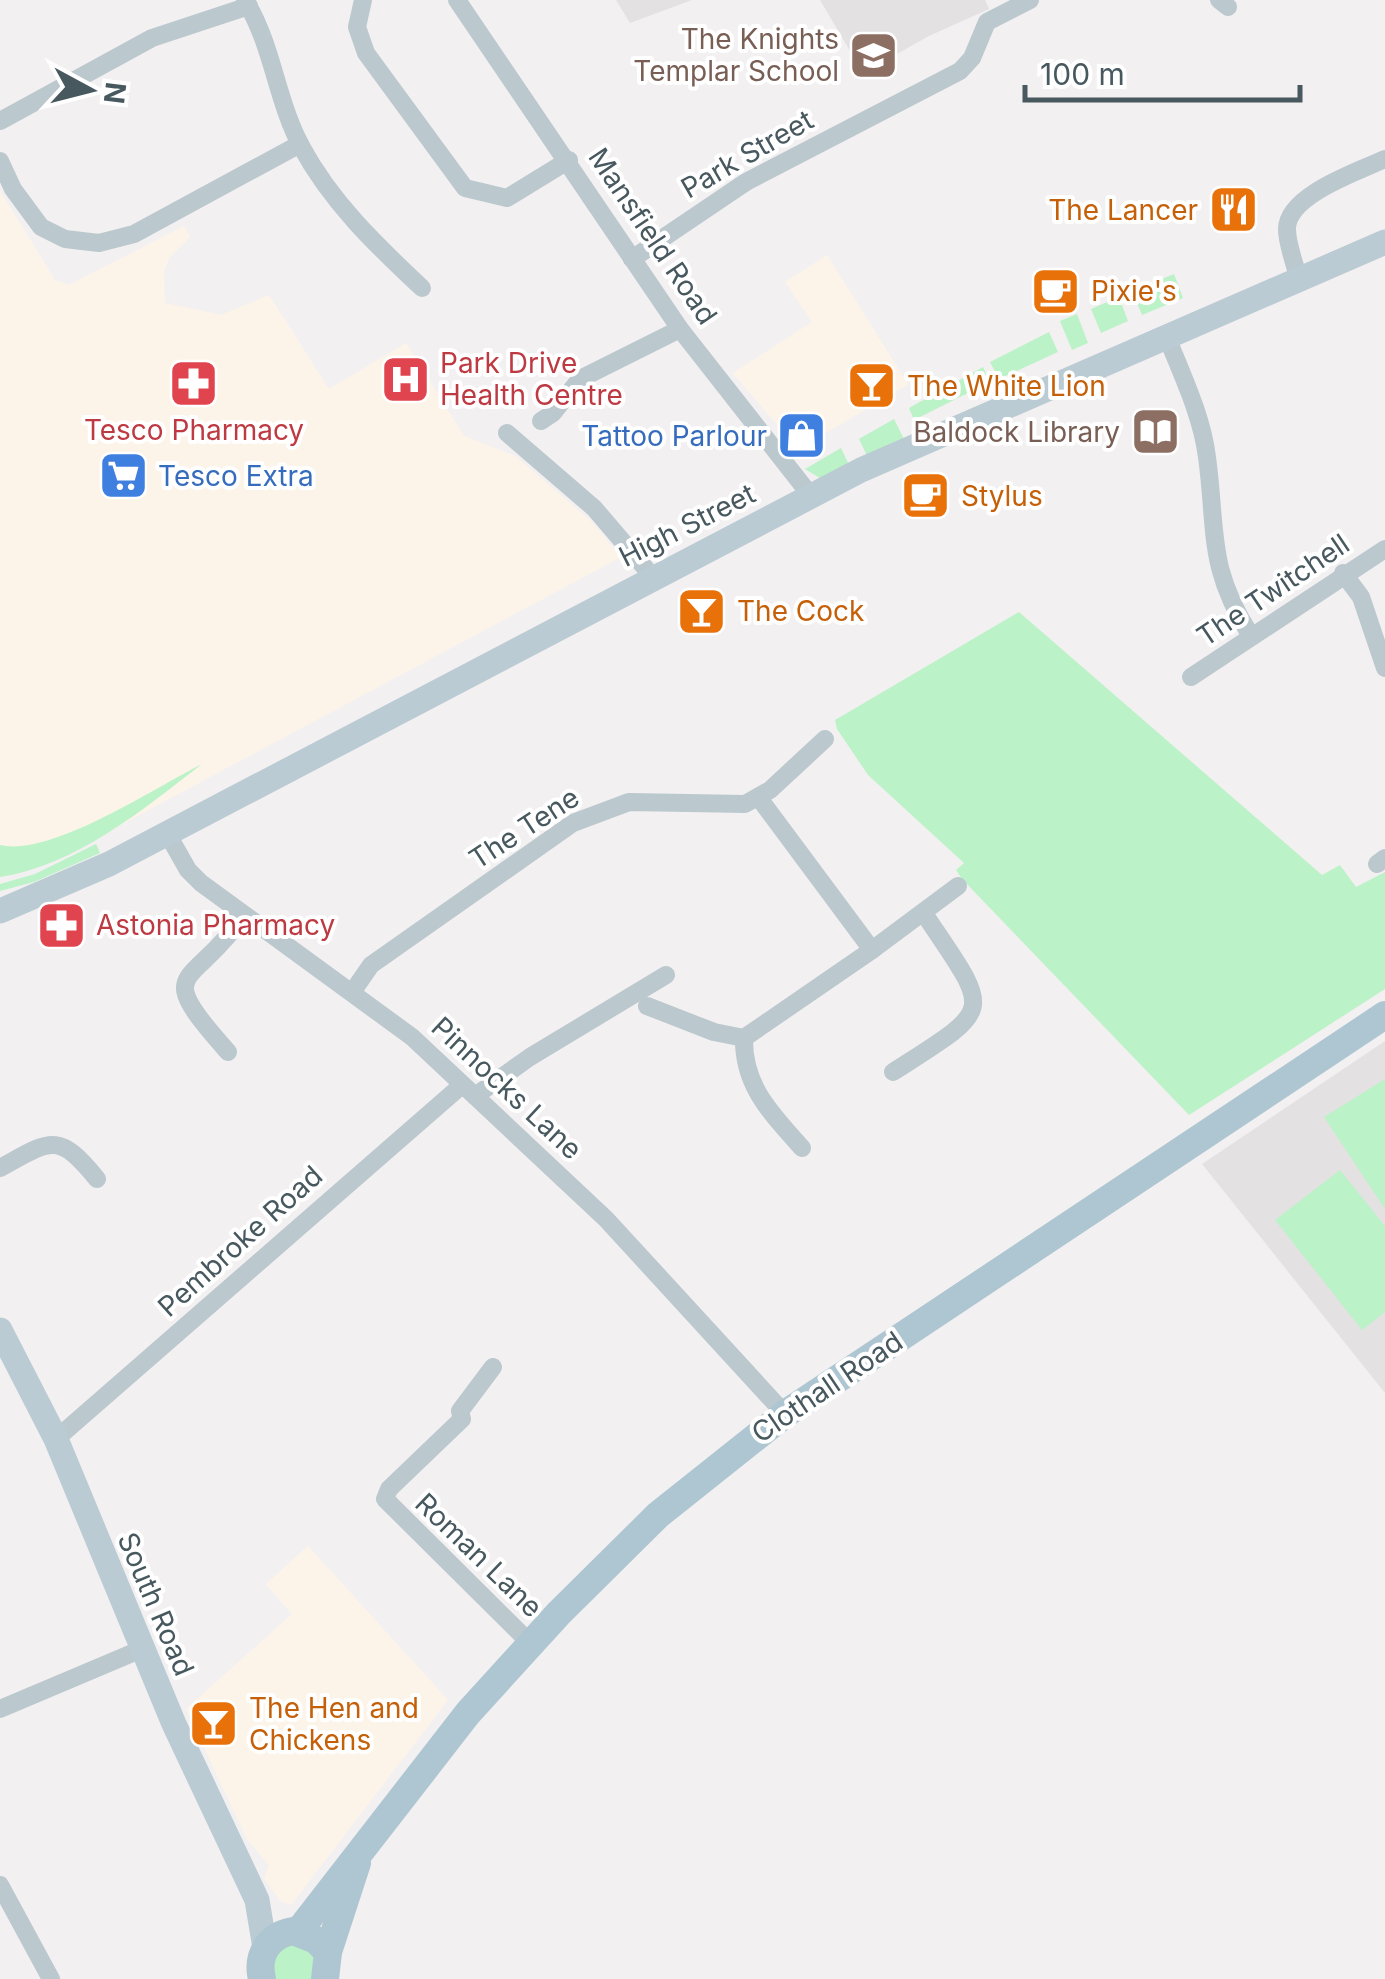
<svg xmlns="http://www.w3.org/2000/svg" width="1385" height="1979" font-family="Inter,sans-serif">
<rect width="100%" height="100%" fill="#f3f0f1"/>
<g fill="#fdf4e9">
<path d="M0,191L55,280L69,285L184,226L190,237L169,258L164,271L165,303L221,315L269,295L329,389L406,343L464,436L515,456L592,522L621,557L85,844L0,877Z"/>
<path d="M827,255L908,384L798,450L733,373L812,322L785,282Z"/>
<path d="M308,1546L448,1700L291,1905L280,1901L264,1878L269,1865L247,1839L186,1709L292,1614L266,1584Z"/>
</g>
<g fill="#e4e1e3">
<path d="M616,0H692L630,23Z"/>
<path d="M820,0H985L989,9L929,36L863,73Z"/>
<path d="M1385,1041V1393L1202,1164Z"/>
</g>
<g fill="#bcf2c7">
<path d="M1174,274L1183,298L1142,315L1132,291Z"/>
<path d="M1119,297L1128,321L1101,333L1091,309Z"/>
<path d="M1077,314L1088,343L1072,350L1060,321Z"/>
<path d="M1049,332L1058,352L999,379L990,362Z"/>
<path d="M983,367L990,382L914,420L909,408Z"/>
<path d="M894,419L905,441L868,458L859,439Z"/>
<path d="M841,448L850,467L823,480L805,469Z"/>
<path d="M1019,612L1322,875L1340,865L1356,887L1385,872V989L1189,1115L962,879L956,870L964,863L868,775L837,729L835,720Z"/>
<path d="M202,764C144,809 75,866 0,877V845C51,857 154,788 202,764Z"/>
<path d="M96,844L100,853L34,882L0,891V884L35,874Z"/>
<path d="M1385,1079V1209L1324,1117Z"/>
<path d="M1340,1170L1385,1226V1312L1362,1330L1275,1220Z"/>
<path d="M285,1944H302L314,1955V1979H272L269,1963Z"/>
</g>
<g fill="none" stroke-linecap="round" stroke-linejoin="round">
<g stroke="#bbc8ce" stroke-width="18">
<path d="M245,0C273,46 276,99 301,146C331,202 376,245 422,288"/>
<path d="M363,0L357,27L366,53L465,188L507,198L569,160"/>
<path d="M457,0L680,329L811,496"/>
<path d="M1219,0L1228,7"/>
<path d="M0,121L152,38L249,6"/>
<path d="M0,161L13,189L41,227L65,239L99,243L134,234L300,144"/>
<path d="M632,259L746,182L960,71L972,58L987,22L1030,0"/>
<path d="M1299,282C1296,265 1287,246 1287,229C1287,195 1359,171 1385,159"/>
<path d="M1167,337C1182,375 1202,416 1207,457C1217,532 1207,568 1251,636"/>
<path d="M541,421L553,413L580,379L680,329"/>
<path d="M507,433L594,508L652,576"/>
<path d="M1343,573L1361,597L1385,668"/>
<path d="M1191,677L1385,549"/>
<path d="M759,798L872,950L958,886"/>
<path d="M167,833L188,870L201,883L412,1037L606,1219L785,1414"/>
<path d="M1377,864L1385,858"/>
<path d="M353,991L371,965L573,823L629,802L745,804L770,790L825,739"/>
<path d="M647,1006L714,1032L744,1038"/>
<path d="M228,1052C150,964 192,991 244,915"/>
<path d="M893,1072C996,1006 992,1015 925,915"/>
<path d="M475,1096L530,1057L666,975"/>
<path d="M802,1148C771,1113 743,1086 744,1038L872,950"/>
<path d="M0,1168C51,1140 58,1131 97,1179"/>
<path d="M493,1367L460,1411L462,1419L389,1489L385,1499L530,1643"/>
<path d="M56,1439L462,1085"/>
<path d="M0,1709L142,1649"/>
<path d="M0,1885L51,1979"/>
</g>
<g stroke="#bbcbd3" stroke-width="25">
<path d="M0,911L109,864L861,470L1385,242"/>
<path d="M0,1330L56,1439L174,1724L257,1900L265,1948"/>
</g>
<g stroke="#aec6d1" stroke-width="28">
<path d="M298,1932L468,1713L559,1613L658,1515L785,1414L1385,1015"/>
<path d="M328,1952L357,1863"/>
<path d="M262,1979C256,1955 269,1935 293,1931L316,1940L328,1952L325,1979"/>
</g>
</g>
<defs>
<symbol id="school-square" viewBox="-11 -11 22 22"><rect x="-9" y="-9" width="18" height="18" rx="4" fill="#8d6e63" stroke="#fff"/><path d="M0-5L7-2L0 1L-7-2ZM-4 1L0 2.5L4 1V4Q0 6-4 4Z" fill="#fff"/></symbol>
<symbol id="restaurant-square" viewBox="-11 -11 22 22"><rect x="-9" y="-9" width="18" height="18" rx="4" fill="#e8710a" stroke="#fff"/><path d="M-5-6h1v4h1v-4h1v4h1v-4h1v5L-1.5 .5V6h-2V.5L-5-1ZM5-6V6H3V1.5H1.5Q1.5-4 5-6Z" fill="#fff"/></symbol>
<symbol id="cafe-square" viewBox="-11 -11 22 22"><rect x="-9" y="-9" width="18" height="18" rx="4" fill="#e8710a" stroke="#fff"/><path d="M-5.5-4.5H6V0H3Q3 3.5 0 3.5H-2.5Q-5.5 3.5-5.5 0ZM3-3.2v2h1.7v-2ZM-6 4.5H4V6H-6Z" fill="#fff"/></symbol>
<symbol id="hospital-square" viewBox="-11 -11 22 22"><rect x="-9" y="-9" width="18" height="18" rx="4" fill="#e0444e" stroke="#fff"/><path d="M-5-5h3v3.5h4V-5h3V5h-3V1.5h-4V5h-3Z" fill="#fff"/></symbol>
<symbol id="pharmacy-square" viewBox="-11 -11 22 22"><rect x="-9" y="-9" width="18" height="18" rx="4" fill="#e0444e" stroke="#fff"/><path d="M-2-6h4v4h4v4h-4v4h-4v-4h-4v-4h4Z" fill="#fff"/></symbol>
<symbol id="bar-square" viewBox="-11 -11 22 22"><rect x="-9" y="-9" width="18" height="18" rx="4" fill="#e8710a" stroke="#fff"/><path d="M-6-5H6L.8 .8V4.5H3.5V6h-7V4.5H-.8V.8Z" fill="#fff"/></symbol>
<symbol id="library-square" viewBox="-11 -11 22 22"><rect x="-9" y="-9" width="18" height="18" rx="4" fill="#8d6e63" stroke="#fff"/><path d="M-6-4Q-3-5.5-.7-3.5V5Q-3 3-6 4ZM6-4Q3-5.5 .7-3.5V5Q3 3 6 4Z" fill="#fff"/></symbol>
<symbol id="shop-square" viewBox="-11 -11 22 22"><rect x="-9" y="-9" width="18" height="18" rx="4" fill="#3f7fe0" stroke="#fff"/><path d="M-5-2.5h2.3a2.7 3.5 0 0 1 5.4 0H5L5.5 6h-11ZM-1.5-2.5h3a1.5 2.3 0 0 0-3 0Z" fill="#fff"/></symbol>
<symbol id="supermarket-square" viewBox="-11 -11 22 22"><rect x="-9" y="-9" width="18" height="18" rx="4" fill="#3f7fe0" stroke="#fff"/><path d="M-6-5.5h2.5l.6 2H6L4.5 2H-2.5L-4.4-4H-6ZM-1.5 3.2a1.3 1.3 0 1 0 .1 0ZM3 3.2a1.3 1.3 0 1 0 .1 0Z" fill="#fff"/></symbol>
</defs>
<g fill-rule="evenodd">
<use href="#school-square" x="846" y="28" width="55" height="55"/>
<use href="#restaurant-square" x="1206" y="182" width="55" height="55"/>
<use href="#cafe-square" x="1028" y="264" width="55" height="55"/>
<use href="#hospital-square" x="378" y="352" width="55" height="55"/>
<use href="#pharmacy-square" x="166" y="356" width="55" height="55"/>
<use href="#bar-square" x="844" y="358" width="55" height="55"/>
<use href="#library-square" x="1128" y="404" width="55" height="55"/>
<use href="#shop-square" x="774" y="408" width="55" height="55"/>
<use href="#supermarket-square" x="96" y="448" width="55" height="55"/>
<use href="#cafe-square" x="898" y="468" width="55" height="55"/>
<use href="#bar-square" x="674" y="584" width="55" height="55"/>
<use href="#pharmacy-square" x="34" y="898" width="55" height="55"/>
<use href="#bar-square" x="186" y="1696" width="55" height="55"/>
</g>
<g text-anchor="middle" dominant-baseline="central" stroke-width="8" stroke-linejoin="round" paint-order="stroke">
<g font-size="28" fill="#785e54" stroke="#fff" text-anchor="end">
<text x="839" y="39">The Knights<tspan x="839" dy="32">Templar School</tspan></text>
<text x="1120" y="432">Baldock Library</text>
</g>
<g font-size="28" fill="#47585f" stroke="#fff">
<text transform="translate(747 154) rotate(-30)">Park Street</text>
<text transform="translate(653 236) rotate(56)">Mansfield Road</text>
<text transform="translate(687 525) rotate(-27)">High Street</text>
<text transform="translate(1273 590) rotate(-34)">The Twitchell</text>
<text transform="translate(524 828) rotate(-33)">The Tene</text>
<text transform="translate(507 1088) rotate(43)">Pinnocks Lane</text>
<text transform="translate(240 1241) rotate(-42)">Pembroke Road</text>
<text transform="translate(827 1387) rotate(-34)">Clothall Road</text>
<text transform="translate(479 1555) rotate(44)">Roman Lane</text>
<text transform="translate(156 1604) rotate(67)">South Road</text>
</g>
<g font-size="28" fill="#c56008" stroke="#fff" text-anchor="start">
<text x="1198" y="210" text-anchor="end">The Lancer</text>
<text x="1091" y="291">Pixie's</text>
<text x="907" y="386">The White Lion</text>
<text x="961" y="496">Stylus</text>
<text x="737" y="611">The Cock</text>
<text x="249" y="1708">The Hen and<tspan x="249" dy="32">Chickens</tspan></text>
</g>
<g font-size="28" fill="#be3a42" stroke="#fff" text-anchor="start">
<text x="440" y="363">Park Drive<tspan x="440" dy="32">Health Centre</tspan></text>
<text x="194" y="430" text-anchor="middle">Tesco Pharmacy</text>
<text x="96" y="925">Astonia Pharmacy</text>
</g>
<g font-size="28" fill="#366cbe" stroke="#fff" text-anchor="end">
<text x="767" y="436">Tattoo Parlour</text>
<text x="158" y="476" text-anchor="start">Tesco Extra</text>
</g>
</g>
<g transform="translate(90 90) rotate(97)" stroke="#ffffff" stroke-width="8" paint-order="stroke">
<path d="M0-8L18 38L0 25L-18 38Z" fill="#47585f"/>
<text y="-15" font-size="28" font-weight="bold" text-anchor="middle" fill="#47585f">N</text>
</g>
<path d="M1025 85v15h275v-15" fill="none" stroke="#47585f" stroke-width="5"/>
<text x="1040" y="85" font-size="30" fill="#47585f" stroke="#ffffff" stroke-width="8" paint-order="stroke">100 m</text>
</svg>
